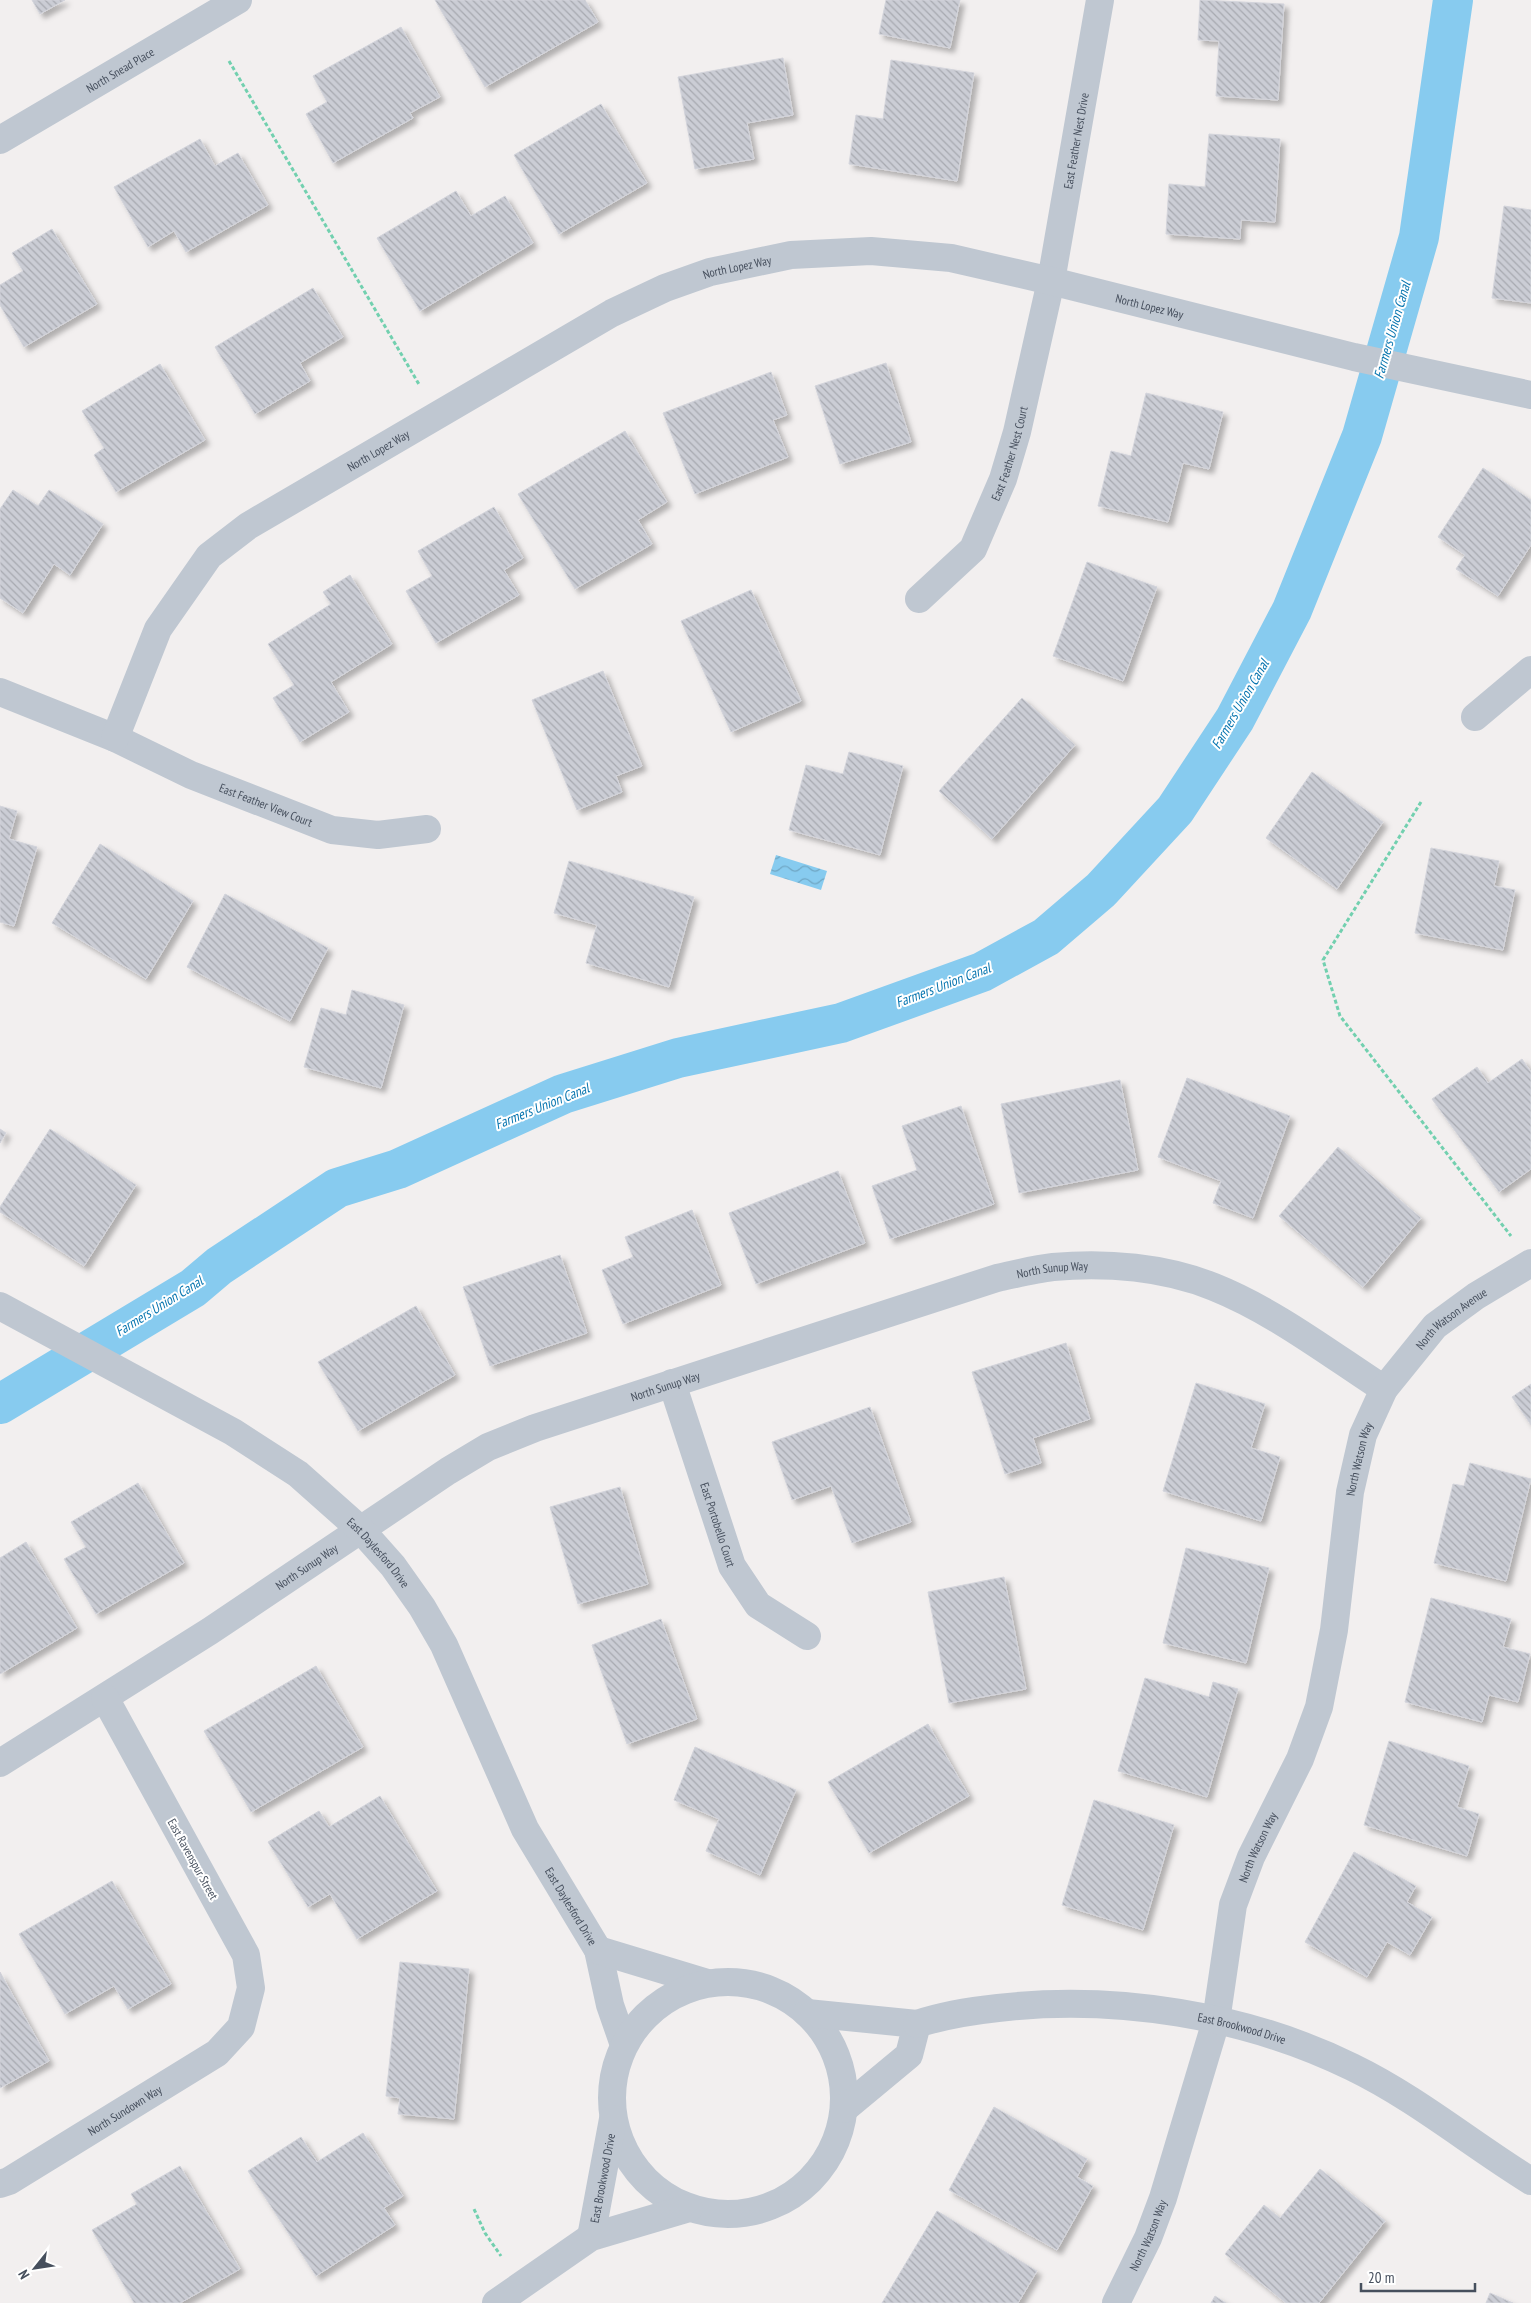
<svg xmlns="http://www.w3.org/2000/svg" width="1531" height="2303" font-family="'PT Sans Narrow',sans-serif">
<defs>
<pattern id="water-waves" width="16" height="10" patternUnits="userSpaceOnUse" patternTransform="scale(1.25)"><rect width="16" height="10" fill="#87cbef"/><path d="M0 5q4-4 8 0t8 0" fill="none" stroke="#70a7c5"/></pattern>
<pattern id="building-back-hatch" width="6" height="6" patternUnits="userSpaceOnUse" patternTransform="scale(1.25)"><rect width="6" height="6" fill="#cbcdd5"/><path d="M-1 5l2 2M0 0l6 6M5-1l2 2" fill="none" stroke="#a7a9b0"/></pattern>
<filter id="shadow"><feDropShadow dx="4.5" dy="4.5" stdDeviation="2.5" flood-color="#0004"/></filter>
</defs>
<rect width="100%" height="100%" fill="#f2efef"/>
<path fill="url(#water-waves)" d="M776,855L827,871L821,890L770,874Z"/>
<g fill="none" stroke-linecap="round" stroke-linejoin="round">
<path stroke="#87cbef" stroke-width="40" d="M0,1404L193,1288L219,1266L337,1188L398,1169L563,1094L678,1058L841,1023L982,972L1046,937L1101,890L1175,810L1235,719L1292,610L1362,436L1419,237L1453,0"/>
</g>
<g fill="url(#building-back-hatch)" stroke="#d3d4db" filter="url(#shadow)">
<path d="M32,0H65L40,14Z"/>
<path d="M435,0H585L598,22L485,87Z"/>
<path d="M886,0H960L950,48L879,34Z"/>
<path d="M1200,0L1284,4L1278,100L1216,96L1219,41L1198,40Z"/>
<path d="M401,27L440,97L410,113L413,118L333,163L306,114L327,102L313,76Z"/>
<path d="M783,58L793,115L747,123L754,159L695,169L678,77Z"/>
<path d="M891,60L974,73L957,181L849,164L856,115L883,119Z"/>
<path d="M601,104L647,183L559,234L514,155Z"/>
<path d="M1209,134L1280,139L1275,222L1241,220L1240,239L1166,234L1169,184L1205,187Z"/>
<path d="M200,139L215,166L238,153L268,205L186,252L174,231L148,247L114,187Z"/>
<path d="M456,191L471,216L505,196L533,243L420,311L377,238Z"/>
<path d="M1504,206L1531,210V303L1492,298Z"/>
<path d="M52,229L97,304L24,347L0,305V285L23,271L12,253Z"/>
<path d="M313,288L343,337L300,363L310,381L255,414L215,347Z"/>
<path d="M886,363L911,442L840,464L815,386Z"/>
<path d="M160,364L205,440L116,492L94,455L104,448L82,411Z"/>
<path d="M771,372L787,415L773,420L788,457L695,494L663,413Z"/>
<path d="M1146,393L1223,412L1209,469L1183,463L1168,522L1098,506L1111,451L1131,456Z"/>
<path d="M625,431L667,502L638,520L652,544L575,589L518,494Z"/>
<path d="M1483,468L1531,500V545L1498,596L1456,569L1465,555L1438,537Z"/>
<path d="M13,490L38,506L49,490L103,524L70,575L54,564L23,613L0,598V509Z"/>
<path d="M494,507L523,558L504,570L519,595L436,643L406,591L432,576L418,551Z"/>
<path d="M1087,562L1157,587L1123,681L1053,656Z"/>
<path d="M350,575L392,644L331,682L349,712L300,742L273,698L294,685L268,644L331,604L323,592Z"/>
<path d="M751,590L801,701L731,732L681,621Z"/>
<path d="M603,671L642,766L616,776L622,792L577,810L532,700Z"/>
<path d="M1022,698L1075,745L992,839L939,791Z"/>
<path d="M849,752L903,766L880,855L789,830L806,765L843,774Z"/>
<path d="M1312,772L1383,822L1337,889L1266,838Z"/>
<path d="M0,806L17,811L9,839L37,847L14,926L0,922Z"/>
<path d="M100,844L193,901L146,979L52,923Z"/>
<path d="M1431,848L1499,861L1494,886L1515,890L1503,950L1415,933Z"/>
<path d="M569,861L694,897L669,987L586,963L597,925L554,913Z"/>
<path d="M225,894L328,948L290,1021L187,967Z"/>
<path d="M352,990L404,1005L381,1088L304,1067L321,1008L346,1015Z"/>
<path d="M1522,1059L1531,1072V1169L1499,1192L1432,1099L1477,1067L1488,1083Z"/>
<path d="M1187,1078L1290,1116L1253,1218L1213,1203L1221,1181L1158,1157Z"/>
<path d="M1120,1080L1138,1170L1019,1193L1001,1104Z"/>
<path d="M961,1106L994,1204L890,1239L872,1186L917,1170L902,1126Z"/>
<path d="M0,1129L6,1133L0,1143Z"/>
<path d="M50,1129L136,1185L84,1266L0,1212V1207Z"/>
<path d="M1338,1147L1421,1218L1363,1287L1279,1216Z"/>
<path d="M838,1171L865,1243L756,1284L729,1213Z"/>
<path d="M692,1210L721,1285L623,1324L602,1270L633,1257L625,1237Z"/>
<path d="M560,1255L587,1333L490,1366L463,1287Z"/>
<path d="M416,1306L455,1375L358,1431L318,1362Z"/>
<path d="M1066,1343L1090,1419L1033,1438L1041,1463L1005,1474L972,1372Z"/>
<path d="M1196,1383L1265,1404L1251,1448L1280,1457L1261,1521L1163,1491Z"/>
<path d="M1531,1384V1425L1512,1397Z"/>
<path d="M870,1407L911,1522L852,1543L831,1486L792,1500L772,1442Z"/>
<path d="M1470,1463L1531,1479L1506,1581L1434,1563L1453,1484L1464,1486Z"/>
<path d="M138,1483L184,1563L96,1614L64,1559L86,1547L71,1522Z"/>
<path d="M620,1487L648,1584L578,1604L550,1507Z"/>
<path d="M26,1542L77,1628L0,1674V1558Z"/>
<path d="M1186,1548L1269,1568L1246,1663L1163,1643Z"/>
<path d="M1004,1577L1026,1689L949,1703L928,1592Z"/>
<path d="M1431,1598L1511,1619L1503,1647L1530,1654L1518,1702L1489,1695L1482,1722L1405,1702Z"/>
<path d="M661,1619L697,1719L627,1744L592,1645Z"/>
<path d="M316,1666L363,1747L251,1812L204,1731Z"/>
<path d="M1145,1678L1209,1697L1213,1682L1238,1689L1207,1797L1118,1771Z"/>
<path d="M928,1724L969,1796L869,1853L828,1782Z"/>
<path d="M1389,1741L1469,1766L1457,1807L1479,1814L1467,1856L1364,1825Z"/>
<path d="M695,1747L796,1790L760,1875L706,1851L719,1819L674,1800Z"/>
<path d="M380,1796L437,1891L357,1939L330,1894L308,1907L268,1842L319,1811L329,1827Z"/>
<path d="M1094,1800L1174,1825L1143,1930L1062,1905Z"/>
<path d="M1354,1852L1416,1886L1407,1902L1432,1917L1410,1955L1387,1942L1367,1977L1305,1942Z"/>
<path d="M112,1881L171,1984L128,2009L114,1986L65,2014L19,1934Z"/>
<path d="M400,1962L469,1969L454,2119L398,2114L400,2098L386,2096Z"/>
<path d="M0,1972L49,2061L0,2088Z"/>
<path d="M994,2107L1087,2159L1077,2177L1093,2186L1057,2250L949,2190Z"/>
<path d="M363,2133L403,2196L384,2208L395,2225L316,2276L248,2171L301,2137L317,2162Z"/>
<path d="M180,2166L240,2269L180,2303H134L92,2230L137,2204L131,2194Z"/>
<path d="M1320,2169L1385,2221L1319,2303H1286L1225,2254L1264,2205L1280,2218Z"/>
<path d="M937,2211L1037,2271L1018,2303H882Z"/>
<path d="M1490,2293L1513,2303H1486Z"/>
<path d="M1215,2296L1226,2303H1211Z"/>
</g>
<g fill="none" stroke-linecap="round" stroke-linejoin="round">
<g stroke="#72d0af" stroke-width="3" stroke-dasharray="4 2.5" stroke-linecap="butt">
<path d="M229,61L420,386"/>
<path d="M1421,802L1323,960L1340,1016L1511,1236"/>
<path d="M474,2209L485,2233L501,2256"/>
</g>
<g stroke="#bfc7d1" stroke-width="28">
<path id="s1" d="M0,140L238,0"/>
<path id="s2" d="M919,599L973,549L1003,479L1017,432L1051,281L1100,0"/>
<path id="s3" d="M0,692L115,738L191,775L332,830L378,835L427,829"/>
<path d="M1475,717L1531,670"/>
<path id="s4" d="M115,738L158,629L209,556L248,526L612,313L665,288L710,272L791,255L871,251L951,258L1051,281L1354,357L1531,395"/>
<path id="s5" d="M672,1383L732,1566L758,1605L807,1636"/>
<path id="s6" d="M0,1763L210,1631L448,1471L488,1447L535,1428L997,1278C1016,1274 1035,1269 1053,1267C1106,1262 1165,1267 1214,1287C1274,1311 1330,1354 1384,1389"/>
<path id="s7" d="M0,2184L9,2181L217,2053L241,2027L251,1988L246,1955L105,1698"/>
<path id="s8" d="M1116,2303L1148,2238L1163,2198L1216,2021L1233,1905L1251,1857L1300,1759L1319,1707L1334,1630L1350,1492L1363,1435L1384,1389L1435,1326L1476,1296L1531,1263"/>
</g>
<g stroke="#bfc7d1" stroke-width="28">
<path id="s9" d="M0,1306L233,1432L298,1474L361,1530L393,1566L422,1607L444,1645L525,1829L598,1950L610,2005L624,2045"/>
<path d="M598,1950L707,1983"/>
<circle cx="728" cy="2098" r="116"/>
<path d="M807,2013L917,2024L909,2055L844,2109"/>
<path id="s10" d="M917,2024C944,2015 970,2011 998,2008C1115,1994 1246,2015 1352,2067C1416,2098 1471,2144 1531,2181"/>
<path id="s11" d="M591,2237L613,2119"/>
<path d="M496,2303L591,2237L689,2208"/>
</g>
</g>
<g text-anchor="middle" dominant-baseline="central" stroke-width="4" stroke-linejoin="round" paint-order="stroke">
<g font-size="12" fill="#464f5d" stroke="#fff">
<text stroke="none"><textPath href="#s1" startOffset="139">North Snead Place</textPath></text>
<text stroke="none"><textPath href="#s2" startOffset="496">East Feather Nest Drive</textPath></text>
<text stroke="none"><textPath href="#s4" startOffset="811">North Lopez Way</textPath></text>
<text stroke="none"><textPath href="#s4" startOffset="1231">North Lopez Way</textPath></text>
<text stroke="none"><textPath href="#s4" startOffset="406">North Lopez Way</textPath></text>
<text stroke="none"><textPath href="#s2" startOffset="176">East Feather Nest Court</textPath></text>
<text stroke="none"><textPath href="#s3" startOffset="289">East Feather View Court</textPath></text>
<text stroke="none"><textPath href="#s6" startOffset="1174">North Sunup Way</textPath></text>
<text stroke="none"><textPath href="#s8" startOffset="1058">North Watson Avenue</textPath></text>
<text stroke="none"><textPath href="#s6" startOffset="769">North Sunup Way</textPath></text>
<text stroke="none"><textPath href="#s8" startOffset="885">North Watson Way</textPath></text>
<text stroke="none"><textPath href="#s5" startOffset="149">East Portobello Court</textPath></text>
<text stroke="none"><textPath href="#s9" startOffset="455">East Daylesford Drive</textPath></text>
<text stroke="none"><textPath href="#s6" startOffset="364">North Sunup Way</textPath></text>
<text stroke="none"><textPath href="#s8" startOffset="480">North Watson Way</textPath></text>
<text transform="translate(193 1859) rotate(61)">East Ravenspur Street</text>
<text stroke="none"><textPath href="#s9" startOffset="860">East Daylesford Drive</textPath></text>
<text stroke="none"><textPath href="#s10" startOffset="329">East Brookwood Drive</textPath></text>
<text stroke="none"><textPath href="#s7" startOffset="145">North Sundown Way</textPath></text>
<text stroke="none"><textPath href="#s11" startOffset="60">East Brookwood Drive</textPath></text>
<text stroke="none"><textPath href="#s8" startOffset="75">North Watson Way</textPath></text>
</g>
<g font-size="14" font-style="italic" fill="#0775af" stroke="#fff">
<text transform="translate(1392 330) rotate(-74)">Farmers Union Canal</text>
<text transform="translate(1240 704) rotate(-60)">Farmers Union Canal</text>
<text transform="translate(943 985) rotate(-21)">Farmers Union Canal</text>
<text transform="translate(542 1106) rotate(-22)">Farmers Union Canal</text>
<text transform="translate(159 1306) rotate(-32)">Farmers Union Canal</text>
</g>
</g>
<g transform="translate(35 2268) rotate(240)" stroke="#ffffff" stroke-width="4" paint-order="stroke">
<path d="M0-4L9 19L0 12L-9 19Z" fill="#464f5d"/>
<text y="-8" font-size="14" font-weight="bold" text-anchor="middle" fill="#464f5d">N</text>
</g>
<path d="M1361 2283v8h114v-8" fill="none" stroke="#464f5d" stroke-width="2.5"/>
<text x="1368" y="2283" font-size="15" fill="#464f5d" stroke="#ffffff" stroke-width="4" paint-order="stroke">20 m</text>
</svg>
